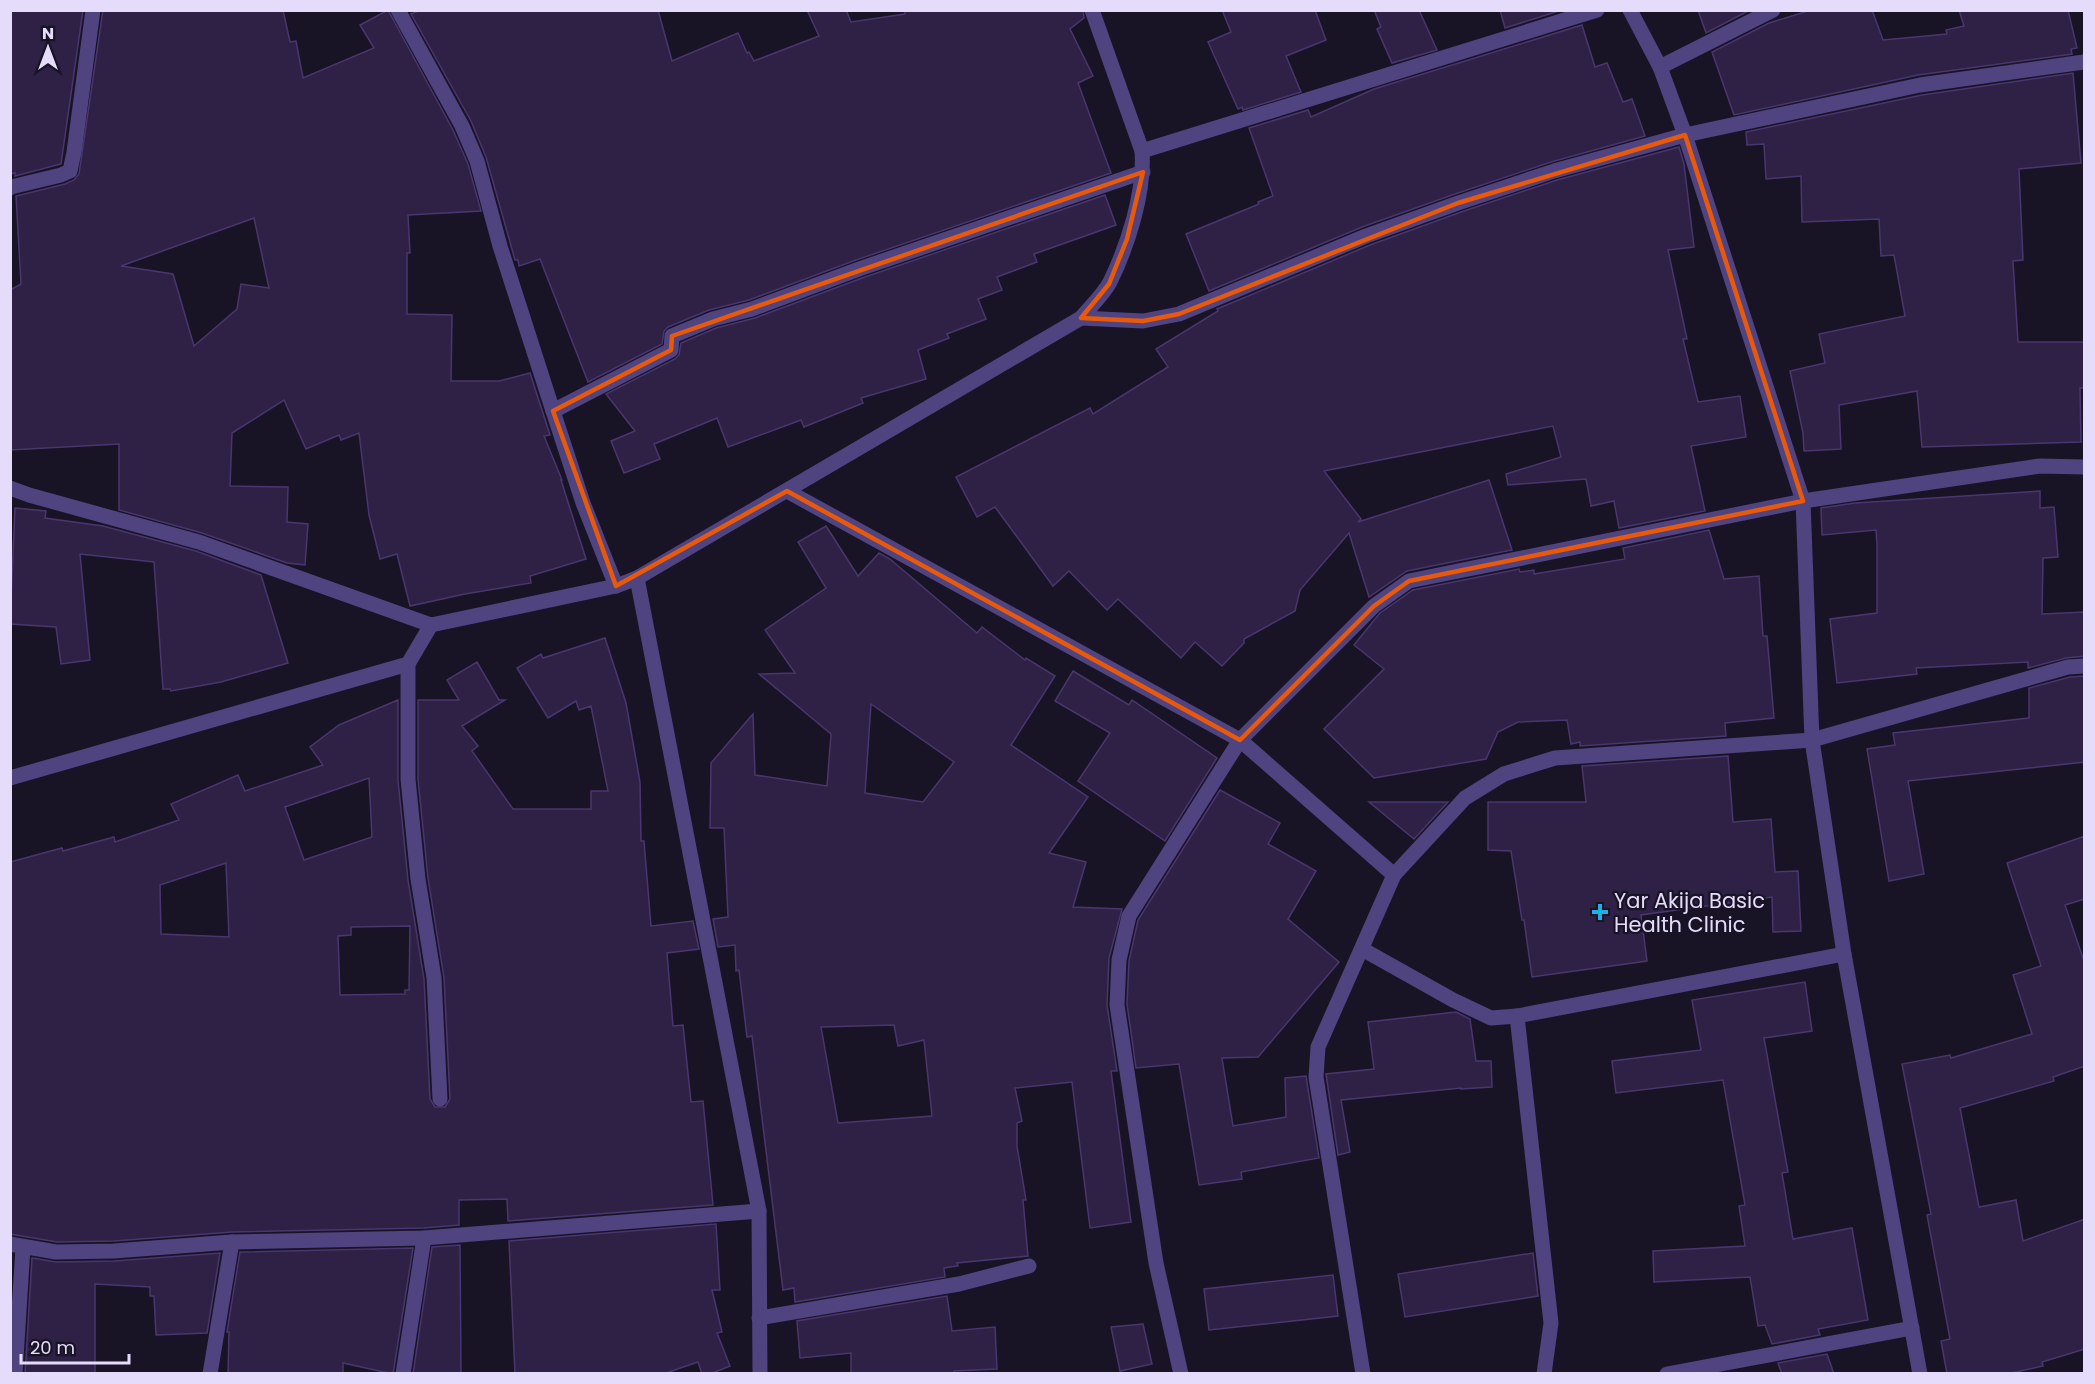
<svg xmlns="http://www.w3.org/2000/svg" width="2095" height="1384" font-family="Poppins,sans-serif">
<rect width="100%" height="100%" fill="#191326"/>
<g fill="#2e2145" stroke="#4a366e" stroke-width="1.5" fill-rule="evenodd">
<path d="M10,10H83L61,164L15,176V173L10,174Z"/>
<path d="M103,10H283L290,42L296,41L303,78L374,48L360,25L388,10L453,130L468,164L481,211L408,215L410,253H407V314L452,315L451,381H499L530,373L550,435L544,436L562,480H561L586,559L530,576L531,583L465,594L410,606L397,554L380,559L369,515L359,433L341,440L339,435L306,449L284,400L232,433L230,486L288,487L287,522L308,524L305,565L287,563L202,533L119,510V444L10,450V290L21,284L16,196L65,184L74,180L79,174ZM254,218L269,288L241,284L237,309L194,346L173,274L121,266Z"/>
<path d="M421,10H658L672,61L738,33L747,53L749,52L754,61L819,36L807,10H846L851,22L905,14V10H1083L1084,18L1070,29L1093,76L1078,83L1111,173L856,260L749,300L709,310L668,327L664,331L662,344L588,382L540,259L519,266L518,260H515L486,157L471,121L411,14Z"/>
<path d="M1222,10H1315L1326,40L1286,56L1301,92L1243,110L1242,107L1238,109L1208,42L1231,32Z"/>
<path d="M1374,10H1419L1437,50L1392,63L1377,29L1381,27Z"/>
<path d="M1500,10H1562L1505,28Z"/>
<path d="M1698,10H1750L1706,33Z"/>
<path d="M1811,10H1872L1883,40L1947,34L1946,30L1964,26L1959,10H2068L2077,48L2071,49L2072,54L1918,75L1734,115L1712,52L1769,23Z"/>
<path d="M1582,25L1595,67L1607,63L1623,102L1632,99L1645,136L1551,162L1455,194L1362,227L1209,291L1186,234L1259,204L1258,202L1273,196L1249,128L1308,110L1311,117L1374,89Z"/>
<path d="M2073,73L2081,163L2019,169L2023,260L2013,261L2018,342H2085V388H2080L2081,442L1922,447L1917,391L1839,405L1841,449L1804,451L1803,433L1790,371L1825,363L1819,334L1905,316L1894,255L1881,256L1879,219L1802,222L1801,176L1766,179L1764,144L1747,145L1746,132L1922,95Z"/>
<path d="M1679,147L1684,164L1694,247L1668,250L1687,339H1683L1698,402L1740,396L1746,437L1691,446L1705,511L1619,528L1614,501L1591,506L1586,479L1508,485L1506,474L1561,457L1553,426L1324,471L1361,519L1358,522L1489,480L1512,550L1407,571L1369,597L1349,533L1300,590L1295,611L1244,639V643L1222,666L1195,642L1181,658L1118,599L1107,610L1069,571L1053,586L995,507L977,517L956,477L1090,408L1093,414L1168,367L1156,349L1218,311L1217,309L1370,245L1461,212L1557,180Z"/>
<path d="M1105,195L1116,225L1034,254L1037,262L997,277L1002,290L978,299L986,319L947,334L949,338L918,350L926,379L861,398L863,403L804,427L801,420L728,447L717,418L654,444L660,459L624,473L611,441L635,431L606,394L675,359L679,355L681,343L716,328L755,318L862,278Z"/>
<path d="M2040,491V508L2054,507L2058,557L2043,558L2042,614L2085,612V656L2066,658L2028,668V662L1916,668L1917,674L1837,683L1830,619L1877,613V544L1876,530L1822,535L1821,508L1855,503Z"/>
<path d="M15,508L46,511L45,518L103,526L196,551L261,575L288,663L221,682L171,691L170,689H163L154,562L80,554L90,660L61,664L56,627L10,624Z"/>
<path d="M826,526L858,576L879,553L890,559L977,633L982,627L1025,660L1026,658L1055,676L1011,745L1088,797L1049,853L1086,862L1073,907L1122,909L1109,958L1107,1005L1117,1071H1111L1131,1222L1090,1228L1072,1082L1015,1088L1022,1121L1017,1123V1146L1026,1200H1023L1028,1256L957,1263L958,1266L944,1268L945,1277L795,1302L794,1288L783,1290L752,1036L747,1037L739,970L736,971L735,945L718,947L713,919L728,917L724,828H710L711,763L753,714L755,775L827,786L831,734L759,674L795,673L765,630L826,588L798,542ZM871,704L954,762L923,802L865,793ZM894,1025L898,1046L924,1040L932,1116L838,1123L821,1027Z"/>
<path d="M1709,530L1724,579L1759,576L1763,636H1767L1774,718L1725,723L1726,736L1580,746V742L1571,744L1567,720L1518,722L1498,732L1486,759L1374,778L1324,729L1384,669L1354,645L1380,613L1413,590L1519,569L1520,572L1534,570V574L1625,559L1623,548Z"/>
<path d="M605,638L626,703L640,782L641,841H644L651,926L693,921L699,949L667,953L673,1026L683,1025L691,1102L703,1101L713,1205L508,1221L507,1199L459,1200V1225L424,1228L232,1232L114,1241L57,1242L10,1234V862L62,848L63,851L114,837L115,842L179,820L171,804L238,775L245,791L323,765L310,747L339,725L398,700V780L408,880L424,979L430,1099L435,1107H445L450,1099L444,978L428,878L418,779V700H459L447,680L477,662L499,700H505L462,726L478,746L472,751L513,809H591V791H608L591,706L579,710L576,701L548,718L517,668L541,654L543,658ZM369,778L372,837L304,860L285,807ZM226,863L229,937L161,934L160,885ZM410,926L409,990H405V994L340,995L338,936L351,935V927Z"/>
<path d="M1073,671L1129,705L1132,700L1217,758L1165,841L1078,781L1110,733L1055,701Z"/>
<path d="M2085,676V762L1908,781L1924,874L1889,881L1867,749L1895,745L1893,733L2029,718V688L2070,677Z"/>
<path d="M1728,756L1733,822L1771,819L1775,872L1798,871L1801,931L1773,932L1772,897L1641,915L1647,961L1532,977L1524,920H1522L1511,851L1488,850V802H1586L1582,766Z"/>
<path d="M1220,790L1280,823L1268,844L1316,871L1288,919L1339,962L1258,1057L1222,1058L1233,1126L1286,1117L1285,1078L1306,1076L1319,1158L1241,1172L1242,1179L1199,1185L1179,1064L1136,1068L1127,1004L1129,961L1138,920Z"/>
<path d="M1369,802H1448L1414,839Z"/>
<path d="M2085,836V899L2065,905L2085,964V1066L2053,1077L2054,1081L1960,1108L1979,1207L2016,1200L2023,1241L2085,1219V1349L2042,1362L2043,1366L2007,1374H1947L1941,1341L1950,1339L1927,1215L1931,1214L1902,1064L1950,1055L1951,1058L2032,1034L2013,975L2041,966L2007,863Z"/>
<path d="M1805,982L1812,1031L1764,1038L1788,1172L1782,1173L1793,1239L1852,1228L1868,1320L1818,1329L1820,1335L1772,1344L1765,1325L1758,1326L1750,1277L1654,1282L1653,1251L1745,1246L1739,1206L1745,1205L1723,1080L1616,1093L1612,1061L1701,1050L1692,1000Z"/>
<path d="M1456,1012L1470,1019L1476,1061H1491L1492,1087L1461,1089V1088L1341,1100L1350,1152L1338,1155L1326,1074L1374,1069L1368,1022Z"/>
<path d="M716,1224L720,1290H712L722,1332L717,1333L730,1366L710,1374H702L698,1362L663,1374H515L509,1241Z"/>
<path d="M460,1245L461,1374H413L432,1247Z"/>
<path d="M413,1248L393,1374L343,1363V1374H228L229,1332H227L240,1252Z"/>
<path d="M220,1253L207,1333L156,1335L154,1296H150V1287L95,1284V1374H25L32,1258L56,1262L114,1261Z"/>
<path d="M1533,1253L1538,1296L1405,1317L1398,1274Z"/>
<path d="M1333,1275L1338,1316L1209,1330L1204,1289Z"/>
<path d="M947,1296L952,1331L995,1327L997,1369L954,1371V1374H851V1353L800,1358L797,1321Z"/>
<path d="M1143,1324L1152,1364L1120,1371L1111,1327Z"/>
<path d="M1827,1354L1834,1374H1782L1778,1363Z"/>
</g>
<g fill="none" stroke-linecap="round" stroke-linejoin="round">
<g stroke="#4f4380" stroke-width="15">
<path d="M398,10L462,126L477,161L500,246L553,411L583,503L616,586"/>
<path d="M1630,10L1660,67L1685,135L1803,501L1812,740L1844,954L1920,1374"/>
<path d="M1660,67L1773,10"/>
<path d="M1142,151L1597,10"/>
<path d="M10,188L11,187L61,175L70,171L74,152L93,10"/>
<path d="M1081,318L1143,321L1179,314L1366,236L1458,203L1554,171L1685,135L1920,85L2084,62"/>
<path d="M553,411L671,350L672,336L713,319L752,309L859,269L1143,172"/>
<path d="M10,488L29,495L199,542L431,625"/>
<path d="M787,491L1240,740L1394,875"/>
<path d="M637,578L759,1211L760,1374"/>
<path d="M408,664V779L418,879L434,978L440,1099"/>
<path d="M10,778L408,664L431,625L616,586L637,578L1081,318C1090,307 1103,295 1110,282C1128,245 1145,192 1142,151L1092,10"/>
<path d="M1362,949L1453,1000L1491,1018L1517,1016L1844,954"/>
<path d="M1517,1016L1551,1323L1544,1374"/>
<path d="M10,1244L56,1252L114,1251L232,1242L424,1238L759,1211"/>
<path d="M759,1318L959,1284L1029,1266"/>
<path d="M15,1374L23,1247"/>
<path d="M210,1374L232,1242"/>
<path d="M403,1374L424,1238"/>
<path d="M1181,1374L1156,1263L1117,1005L1119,960L1129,916L1240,740L1374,606L1409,581L1803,501L2040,466L2084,467"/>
<path d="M1363,1374L1316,1077L1318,1047L1394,875L1465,798L1504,774L1555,758L1812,740L2068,667L2084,666"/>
<path d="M1667,1374L1912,1328"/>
</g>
</g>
<path fill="none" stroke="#e8590c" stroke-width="4.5" stroke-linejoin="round" d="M1685,135L1803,501L1409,581L1374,606L1240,740L787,491L616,586L553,411L671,350L672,336L1143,172L1127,239L1109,284L1081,318L1143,321L1179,314L1458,203Z"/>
<path fill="#1fb1e4" stroke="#191326" stroke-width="2" d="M1597 903h6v6h6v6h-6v6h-6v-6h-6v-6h6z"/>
<g text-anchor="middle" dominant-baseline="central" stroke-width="4.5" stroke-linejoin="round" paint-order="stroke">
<g font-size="21" fill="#e5dcfb" stroke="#191326" text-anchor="start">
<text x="1614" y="900">Yar Akija Basic<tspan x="1614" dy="24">Health Clinic</tspan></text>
</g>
</g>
<rect width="2095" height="1384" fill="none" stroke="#e5dcfb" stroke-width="24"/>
<g transform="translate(48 48)" stroke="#191326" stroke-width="4.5" paint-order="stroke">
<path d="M0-4.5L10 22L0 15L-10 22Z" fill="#e5dcfb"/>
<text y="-9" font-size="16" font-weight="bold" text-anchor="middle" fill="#e5dcfb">N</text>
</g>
<path d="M21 1354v9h108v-9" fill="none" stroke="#e5dcfb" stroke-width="3"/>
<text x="30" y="1354" font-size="18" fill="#e5dcfb" stroke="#191326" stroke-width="4.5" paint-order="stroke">20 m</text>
</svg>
